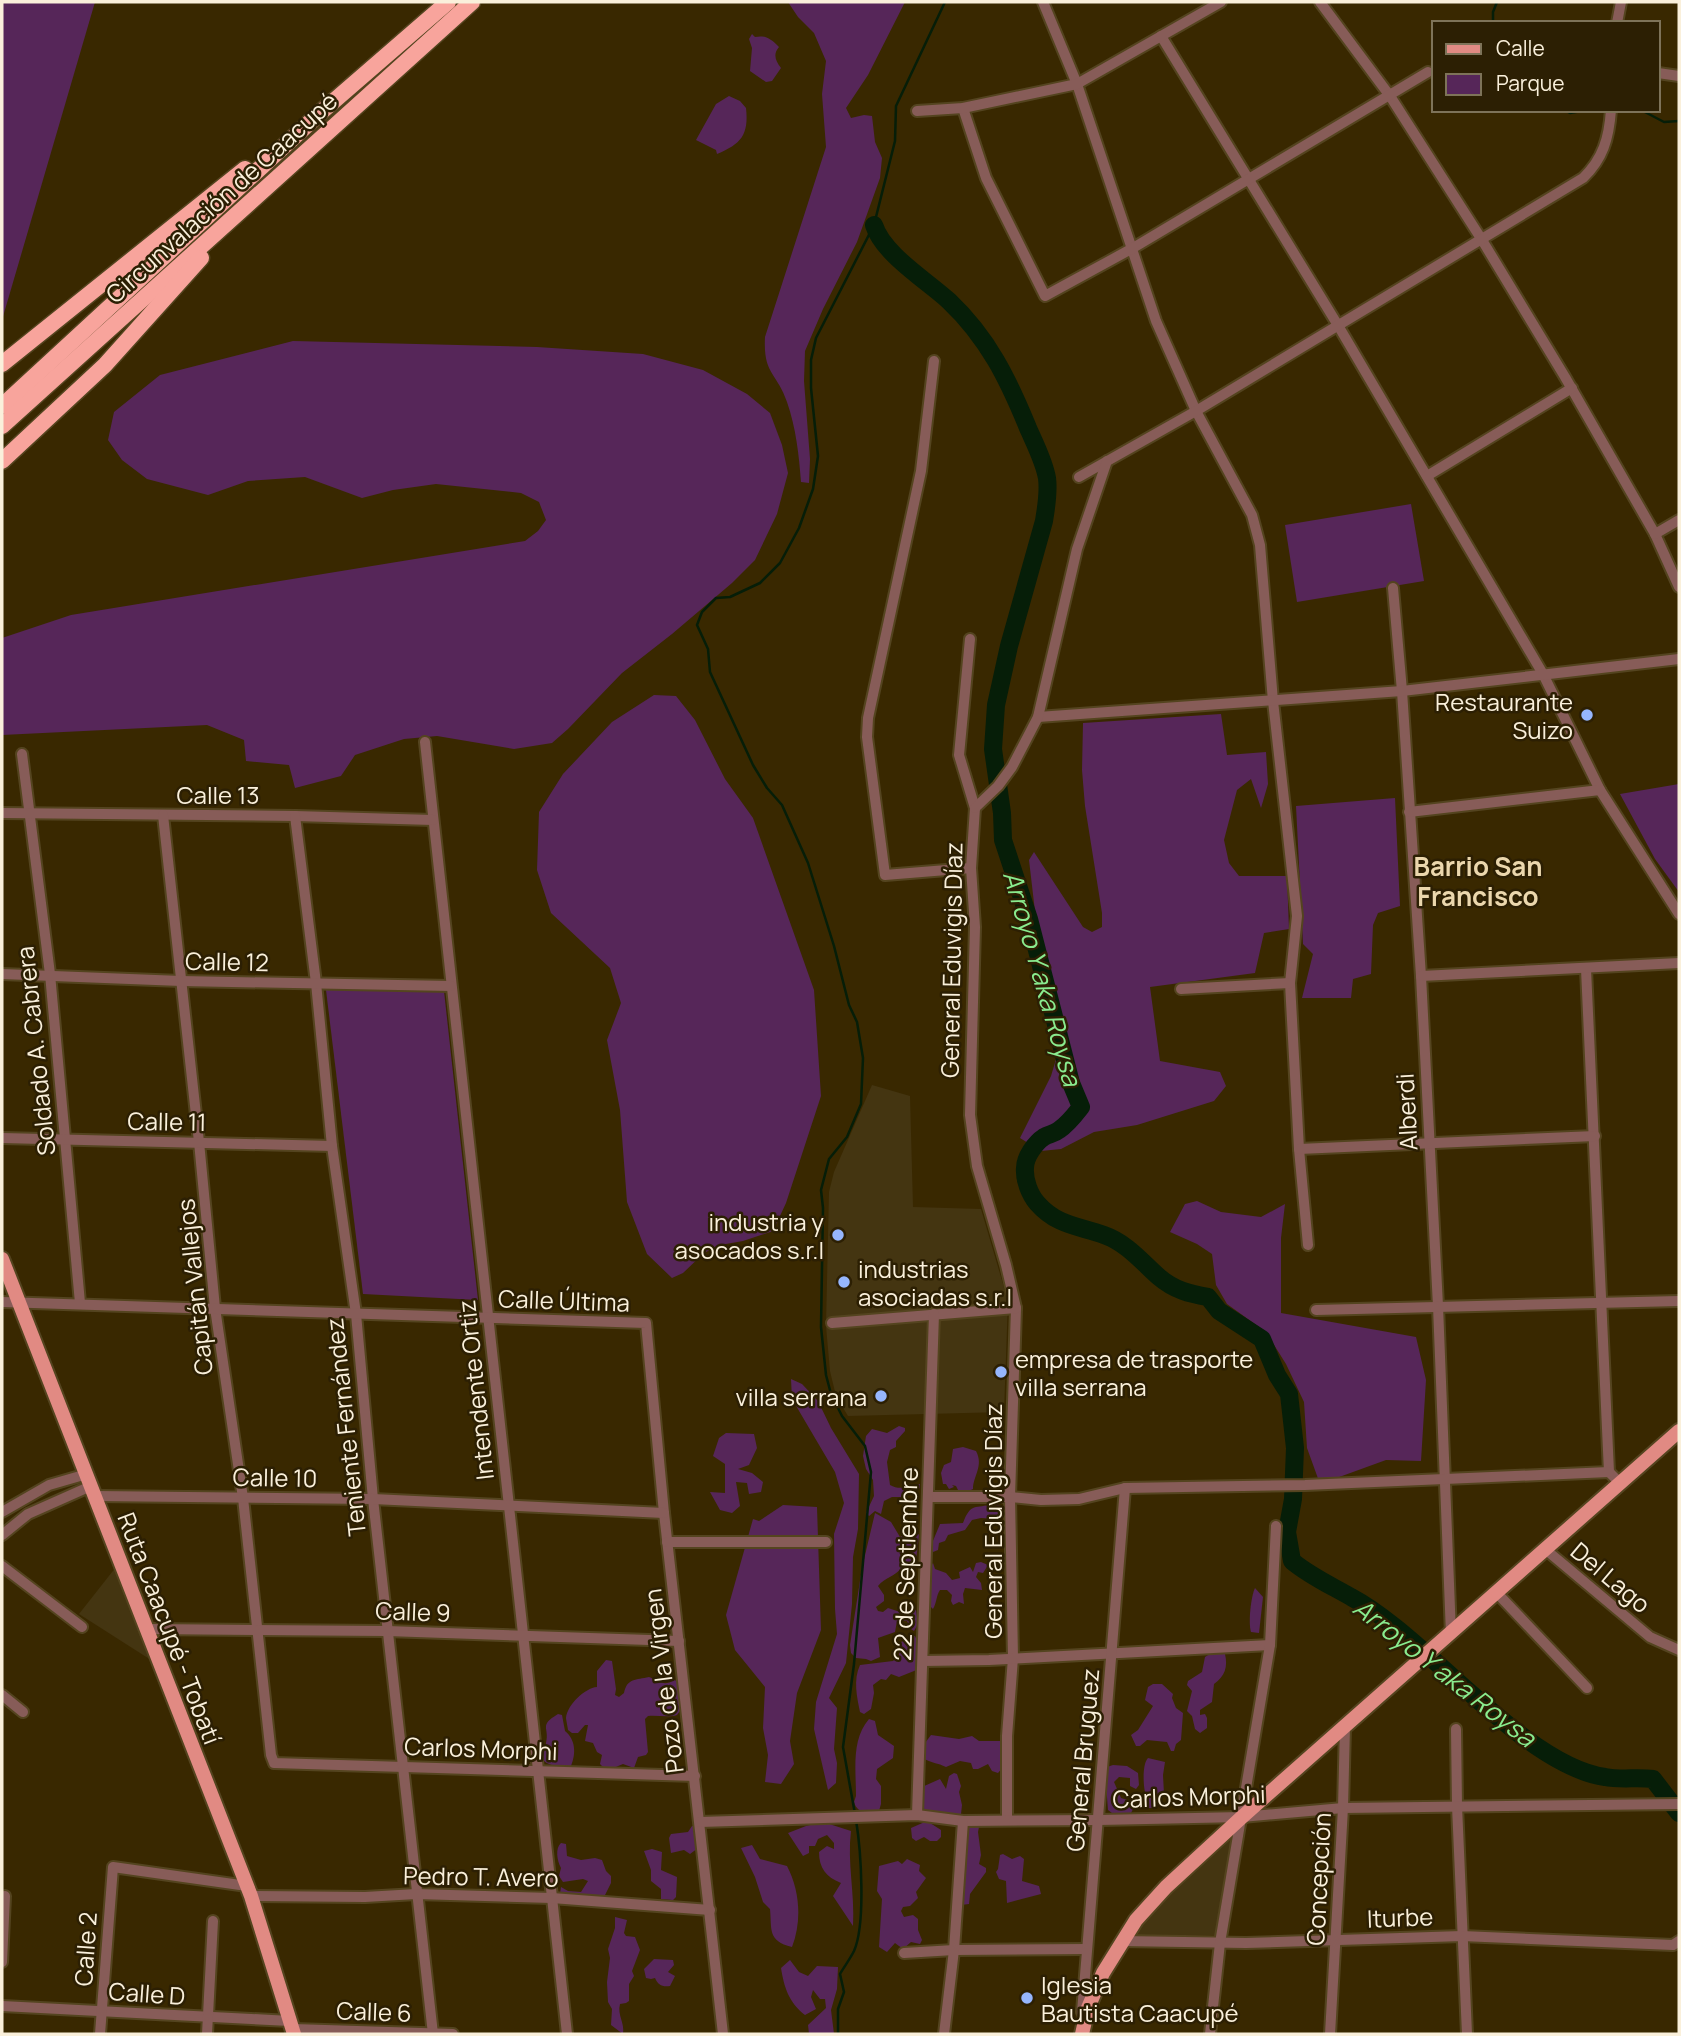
<svg xmlns="http://www.w3.org/2000/svg" width="1681" height="2036" font-family="Manrope,sans-serif">
<rect width="100%" height="100%" fill="#392800"/>
<g fill="#443511">
<path d="M872,1085L910,1096L913,1207L981,1209L1008,1301L1004,1412L848,1416L836,1396L830,1371L826,1326L829,1192L834,1172Z"/>
<path d="M116,1567L151,1660L79,1614Z"/>
<path d="M1233,1832L1215,1935L1128,1936L1153,1910Z"/>
</g>
<g fill="#562659">
<path d="M2,2H95L2,320Z"/>
<path d="M788,2H905L868,75L846,108L851,118L864,115L872,116L875,142L882,158L880,178L857,242L823,309L805,351L804,381L810,459L809,483L801,482C799,455 796,428 787,402C777,372 763,375 765,337L826,147L822,94L826,61L814,33L798,17Z"/>
<path d="M752,34L755,37C766,35 771,39 779,47C773,54 775,60 781,68L772,81L766,82L750,71L752,48L749,39Z"/>
<path d="M729,96L740,101L746,108C749,135 741,144 717,154L716,150L696,140L716,104Z"/>
<path d="M293,341L537,347L643,354L703,370L747,394L770,413L782,445L788,473L777,514L755,560L732,583L672,634L622,673L568,729L552,743L514,749L437,736L404,739L355,755L341,776L295,788L289,765L246,761L244,740L207,725L2,735V638L71,615L525,541L538,531L546,520L539,502L521,493L436,484L393,490L362,498L305,477L248,481L208,495L147,479L122,460L108,440L114,412L160,375Z"/>
<path d="M1411,504L1424,581L1297,602L1285,525Z"/>
<path d="M654,695L676,696L695,720L725,779L753,818L814,990L821,1096L786,1203L773,1231L743,1241L720,1245L704,1253L683,1273L672,1278L647,1254L627,1202L620,1110L607,1040L621,1003L610,968L551,913L537,870L539,812L563,774L612,722Z"/>
<path d="M1221,714L1227,755L1266,752L1268,784L1261,808L1251,779L1237,790L1224,840L1229,863L1239,876H1287L1289,929L1264,933L1255,973L1150,987L1160,1061L1220,1072L1226,1086L1214,1101L1137,1125L1094,1132L1061,1149L1041,1151L1020,1138L1051,1076L1057,1056L1059,1021L1038,937L1029,860L1034,852L1083,927L1092,932L1102,927V913L1085,806L1082,770L1083,723Z"/>
<path d="M1679,784V892L1655,859L1620,794Z"/>
<path d="M1395,798L1400,906L1378,913L1373,925L1371,974L1353,979L1351,998H1302L1313,954L1303,944L1296,806Z"/>
<path d="M326,990L444,991L478,1300L363,1294Z"/>
<path d="M1197,1201L1221,1212L1261,1217L1285,1204L1281,1238V1313L1416,1337L1426,1380L1421,1461L1386,1460L1320,1484L1307,1448L1304,1402L1286,1364L1266,1332L1227,1304L1216,1285L1212,1254L1197,1244L1170,1232L1185,1204Z"/>
<path d="M791,1379L802,1384L818,1401L831,1428L859,1474L858,1529L853,1557L852,1604L846,1663L829,1698L837,1708L834,1749L837,1763L836,1783L828,1790L814,1729L816,1702L837,1634L835,1609L834,1534L844,1503L835,1472L792,1399Z"/>
<path d="M899,1426L905,1428V1431L896,1441V1447L890,1450L887,1462L890,1485C900,1491 910,1486 920,1484V1488L912,1493H904L901,1497H892L884,1501L881,1514L875,1511L869,1516L866,1513L874,1496L873,1480L866,1469L863,1456L866,1436L872,1429L887,1433Z"/>
<path d="M726,1433L754,1434L757,1448L749,1465L738,1469L752,1473L763,1482L761,1492L749,1494L747,1483L736,1482L740,1506L732,1513L720,1510L710,1492L725,1493V1464L713,1456L719,1438Z"/>
<path d="M963,1447L976,1451C984,1466 973,1476 973,1489L964,1493L958,1490L956,1486L952,1485L954,1487L949,1489L946,1484H943L941,1473L944,1465L951,1462L953,1449Z"/>
<path d="M993,1504L1002,1506V1515L997,1519L981,1518L972,1520L965,1530L948,1535L945,1541L939,1543L938,1550L933,1552L930,1548L940,1524L963,1523C971,1502 975,1509 993,1504Z"/>
<path d="M783,1505L817,1507L821,1630L797,1693L790,1741L794,1764L781,1784L765,1782L768,1755L763,1728L765,1687L735,1650L726,1615L753,1519L759,1521Z"/>
<path d="M875,1513L891,1522L900,1537L916,1531L919,1535L915,1569L912,1572H907L901,1568C895,1577 885,1577 878,1586L884,1595V1601L876,1607L878,1611L883,1612L888,1608L900,1612L909,1609L916,1610L918,1624L914,1631L911,1629L907,1621H897L895,1632L878,1638L880,1657L871,1661L866,1659L856,1658L851,1653L850,1645L862,1568Z"/>
<path d="M981,1562L988,1565L983,1573L978,1572L976,1577L981,1583L982,1590L965,1588L963,1594L964,1604L959,1602L953,1605L951,1601L952,1595L947,1590H940C936,1596 937,1602 933,1609L928,1604V1571L933,1563L935,1569L946,1573L952,1580L960,1578L959,1572L970,1567L973,1572L976,1563Z"/>
<path d="M1255,1588L1263,1597L1259,1633L1251,1632C1248,1623 1251,1596 1255,1588Z"/>
<path d="M911,1635L915,1636L918,1643L916,1659L919,1669L899,1677L891,1674L886,1680L881,1679L873,1685L874,1693L871,1709L864,1714L860,1712C857,1697 853,1680 860,1665L893,1661L899,1655L901,1642L910,1638Z"/>
<path d="M1213,1652L1225,1654C1228,1667 1225,1676 1214,1684L1212,1702L1200,1710V1715L1205,1714L1207,1718V1728L1200,1733L1195,1729L1192,1716L1187,1711L1192,1691L1187,1685L1188,1681L1202,1672L1205,1657Z"/>
<path d="M606,1660L612,1661L616,1689L615,1695L619,1697L624,1693C627,1678 636,1680 649,1677C659,1681 664,1687 674,1680L677,1681L680,1700V1711L677,1715C668,1718 658,1715 648,1716L645,1719L648,1752L646,1755L638,1757L634,1768L623,1764L611,1769L603,1767L600,1764L602,1755L597,1752L593,1743L585,1741L588,1725H585L578,1733H572L568,1730C568,1729 566,1719 566,1718C567,1705 585,1688 597,1687V1671Z"/>
<path d="M1153,1684H1162L1173,1694L1172,1698L1176,1708L1183,1713L1181,1740L1176,1744L1174,1751H1171L1167,1742L1147,1740L1140,1746H1136L1131,1735L1138,1730L1153,1706L1145,1700L1148,1687Z"/>
<path d="M558,1714L562,1715L565,1731C576,1740 576,1754 571,1766C563,1768 548,1766 543,1760C543,1754 545,1749 546,1743C550,1727 538,1726 558,1714Z"/>
<path d="M869,1719L875,1721L878,1735L894,1746L893,1758L877,1769L876,1779L881,1786V1804L878,1814H873L871,1810L867,1813C860,1811 856,1809 854,1802L856,1796C856,1770 851,1740 869,1719Z"/>
<path d="M931,1735L959,1739L972,1736L979,1741H1001L1006,1748L1004,1760L1001,1758L1000,1762L1003,1767L998,1773L992,1771L988,1764L978,1769H973L971,1763L960,1761L946,1767C938,1763 931,1763 923,1758L925,1743Z"/>
<path d="M1148,1758L1165,1762L1163,1775L1164,1794L1155,1800L1152,1808H1147L1144,1800L1146,1796C1143,1787 1142,1764 1148,1758Z"/>
<path d="M1113,1765L1127,1766L1138,1773L1139,1785L1136,1789L1130,1786V1778L1119,1777L1114,1782L1121,1798L1134,1802L1135,1805L1131,1813H1112L1108,1810L1105,1772L1107,1767Z"/>
<path d="M954,1773L957,1774L961,1786L959,1792L962,1805L961,1814L955,1817L924,1812L920,1809L922,1787L940,1779L946,1789L949,1776Z"/>
<path d="M927,1821L941,1830V1837L937,1841H930L924,1837L916,1841L912,1838L911,1828Z"/>
<path d="M823,1822L851,1831C847,1862 855,1894 853,1926L833,1896L841,1883C826,1877 819,1868 819,1852L827,1846L834,1849V1843L827,1835L818,1839L815,1846H809V1853L803,1856L788,1833L806,1826Z"/>
<path d="M980,1822L978,1832L981,1855L979,1864L986,1868V1872L970,1894L969,1904L961,1905L966,1827Z"/>
<path d="M692,1826H697L698,1848L690,1854L684,1850L671,1853L669,1838L671,1834L688,1832Z"/>
<path d="M561,1843L566,1844L567,1856L581,1860L595,1858L602,1860L606,1871L611,1876V1883L604,1897L560,1894L561,1887L568,1891L581,1892L588,1881L583,1879L563,1882L559,1876L561,1868C557,1861 555,1848 561,1843Z"/>
<path d="M752,1845L760,1859L787,1866C800,1891 802,1921 792,1947C767,1941 772,1929 770,1909L763,1902L755,1877L741,1848Z"/>
<path d="M652,1849L662,1852L661,1870L677,1877L676,1897L673,1900L661,1899V1889L651,1881V1870L644,1851Z"/>
<path d="M1003,1854L1012,1859L1020,1856L1024,1859L1022,1881L1039,1886L1041,1894L1007,1903L1006,1881L999,1879L996,1872L998,1869L1000,1855Z"/>
<path d="M907,1859L920,1865L919,1871L926,1878L916,1892L918,1898L910,1906L903,1907L901,1911L904,1917L913,1915L918,1919V1930L922,1940L920,1944L911,1942L903,1949L895,1943L887,1952L879,1947L882,1899L877,1891L879,1866L898,1861L902,1864Z"/>
<path d="M615,1917L627,1920L624,1933L626,1936L635,1937L640,1950L632,1971L634,1976L629,1984V2001L626,2003L620,2004C617,2015 625,2023 623,2034L611,2025L612,2009L608,2002L607,1982L610,1958L608,1949L615,1928Z"/>
<path d="M654,1959L673,1960L674,1965L668,1972L675,1976L670,1986C662,1987 658,1985 655,1978L651,1979L646,1978L644,1969Z"/>
<path d="M790,1960L799,1972L808,1976L817,1966L838,1967L837,1989L831,2010L834,2034H809L808,2025L826,2008L825,1999H820L813,1990L811,1997L816,2009L805,2015C789,2003 784,1987 781,1968Z"/>
</g>
<g fill="none" stroke-linecap="round" stroke-linejoin="round">
<g stroke="#061e08" stroke-width="2.5">
<path d="M1493,23V12L1497,2"/>
<path d="M1564,110L1570,113L1587,110"/>
<path d="M1641,110L1664,122L1679,121"/>
<path d="M855,1814L843,1747L854,1664L871,1472L865,1446L842,1416L831,1394L826,1375L821,1327L823,1208L821,1190L829,1159L847,1137L861,1104L863,1058L857,1022L849,1005L834,946L808,863L782,805L767,788L753,765L710,672L708,649L697,625L702,612L716,598L730,597L760,583L780,563L799,528L813,489L818,456L811,388V360L816,338L874,225L895,141L896,106L945,2"/>
<path d="M838,2034V2009L844,1992L840,1974C844,1967 850,1959 854,1951C866,1924 861,1850 856,1820"/>
</g>
<path stroke="#061e08" stroke-width="18" d="M874,225C883,254 926,280 949,301C988,338 1008,379 1028,428C1035,444 1044,461 1047,478C1049,493 1046,508 1044,521L1009,646L996,705L993,749L1002,813L1003,840L1029,919L1071,1083L1081,1107C1074,1116 1068,1124 1059,1130C1054,1134 1049,1134 1044,1137C1035,1143 1025,1157 1025,1168C1024,1180 1030,1195 1037,1203C1057,1226 1079,1226 1104,1235C1127,1243 1142,1262 1159,1277C1174,1290 1190,1294 1208,1297L1219,1311L1262,1339L1277,1375L1289,1394L1295,1448L1293,1499L1287,1532L1292,1561C1310,1576 1330,1585 1351,1597C1366,1605 1381,1616 1395,1627C1449,1669 1537,1768 1605,1777C1620,1780 1638,1777 1653,1779L1679,1813"/>
<defs>
<g id="minor">
<path d="M1043,2L1077,84L1156,321L1196,411L1252,515L1260,545L1273,701L1297,916L1290,983L1299,1149L1308,1245"/>
<path d="M1320,2L1390,96L1482,240L1565,377L1655,534L1679,587"/>
<path d="M1617,23L1621,2"/>
<path d="M1161,36L1339,327L1543,674L1600,790L1679,914"/>
<path d="M1658,73L1679,76"/>
<path d="M963,108L986,178L1045,296L1133,248L1428,72"/>
<path d="M917,111L963,108L1077,84L1221,2"/>
<path d="M934,361L921,471L868,718L867,737L885,875L971,868"/>
<path d="M1427,476L1572,388"/>
<path d="M1079,477L1196,411L1583,178C1603,159 1609,138 1611,110"/>
<path d="M1655,534L1679,520"/>
<path d="M1393,588L1402,691L1421,976L1438,1306L1451,1634"/>
<path d="M970,639L959,755L975,808L971,868L975,927L970,1115L977,1166L1006,1265L1016,1308L1010,1497L1013,1658L1007,1736V1820"/>
<path d="M1038,717L1402,691L1679,659"/>
<path d="M425,742L567,2034"/>
<path d="M22,754L50,974L80,1303"/>
<path d="M975,808L998,786L1012,767L1038,717L1077,549L1107,461"/>
<path d="M1409,812L1600,790"/>
<path d="M2,813L295,816L433,820"/>
<path d="M163,815L199,1142L215,1308L243,1498L271,1755L274,1763L695,1776"/>
<path d="M295,816L316,983L332,1146L356,1314L373,1499L433,2034"/>
<path d="M1586,969L1609,1472L1620,1483"/>
<path d="M2,974L181,981L451,986"/>
<path d="M1421,976L1679,963"/>
<path d="M1181,989L1290,983"/>
<path d="M2,1138L332,1146"/>
<path d="M1299,1149L1595,1136"/>
<path d="M2,1302L646,1323L664,1513L723,2034"/>
<path d="M1316,1310L1679,1301"/>
<path d="M832,1323L1016,1308"/>
<path d="M95,1496L373,1499L664,1513"/>
<path d="M928,1497H1010L1041,1500L1079,1499L1125,1488L1305,1485L1609,1472"/>
<path d="M2,1512L49,1485L87,1474"/>
<path d="M2,1535L28,1514L91,1486"/>
<path d="M667,1542H826"/>
<path d="M1545,1549L1650,1637L1679,1650"/>
<path d="M2,1566L82,1627"/>
<path d="M1497,1593L1587,1688"/>
<path d="M146,1629L387,1631L679,1641"/>
<path d="M923,1661L989,1660L1270,1645"/>
<path d="M2,1695L23,1712"/>
<path d="M1456,1729L1457,1806L1467,2034"/>
<path d="M917,1815L934,1314"/>
<path d="M700,1822L917,1815L963,1821L1099,1820L1242,1817L1343,1808L1679,1804"/>
<path d="M251,1896L365,1897L416,1894L552,1898L710,1910"/>
<path d="M1121,1941L1246,1943L1462,1936L1673,1945L1679,1941"/>
<path d="M904,1953L954,1950L1087,1949"/>
<path d="M2,1962L5,1896"/>
<path d="M2,2006L290,2021"/>
<path d="M1082,2012L1125,1488"/>
<path d="M293,2029L453,2034"/>
<path d="M100,2034L113,1867L247,1886"/>
<path d="M207,2034L213,1921"/>
<path d="M944,2034L954,1950L963,1821"/>
<path d="M1210,2034L1220,1943L1270,1645L1276,1526"/>
<path d="M1330,2034L1343,1808L1345,1726"/>
</g>
<g id="major">
<path d="M2,1259L251,1896L294,2034"/>
<path d="M1082,2034L1088,2008L1103,1973L1136,1920L1166,1887L1242,1817L1679,1431"/>
</g>
<g id="highway">
<path d="M2,364L245,169"/>
<path d="M2,406L320,113L448,2"/>
<path d="M2,426L472,2"/>
<path d="M2,461L105,365L201,258"/>
</g>
</defs>
<use href="#minor" stroke="#54441f" stroke-width="14"/>
<use href="#major" stroke="#54441f" stroke-width="18"/>
<use href="#highway" stroke="#54441f" stroke-width="19"/>
<use href="#minor" stroke="#875c58" stroke-width="10"/>
<use href="#major" stroke="#e18a83" stroke-width="14"/>
<use href="#highway" stroke="#f8a49c" stroke-width="16"/>
</g>
<g fill="#96b6fd" stroke="#2c1f03" stroke-width="2.5">
<circle cx="1587" cy="715" r="7"/>
<circle cx="838" cy="1235" r="7"/>
<circle cx="844" cy="1282" r="7"/>
<circle cx="1001" cy="1372" r="7"/>
<circle cx="881" cy="1396" r="7"/>
<circle cx="1027" cy="1998" r="7"/>
</g>
<g text-anchor="middle" dominant-baseline="central" stroke-width="5" stroke-linejoin="round" paint-order="stroke">
<g font-size="24" fill="#faf0db" stroke="#2c1f03">
<text transform="translate(221 197) rotate(-42)">Circunvalación de Caacupé</text>
<text x="218" y="794">Calle 13</text>
<text transform="translate(951 960) rotate(-89)">General Eduvigis Díaz</text>
<text transform="translate(227 961) rotate(1)">Calle 12</text>
<text transform="translate(35 1051) rotate(-96)">Soldado A. Cabrera</text>
<text transform="translate(1406 1112) rotate(-93)">Alberdi</text>
<text transform="translate(167 1121) rotate(1)">Calle 11</text>
<text transform="translate(194 1287) rotate(-96)">Capitán Vallejos</text>
<text transform="translate(564 1300) rotate(2)">Calle Última</text>
<text transform="translate(475 1390) rotate(-96)">Intendente Ortiz</text>
<text transform="translate(345 1427) rotate(-96)">Teniente Fernández</text>
<text transform="translate(275 1477) rotate(1)">Calle 10</text>
<text transform="translate(992 1521) rotate(-90)">General Eduvigis Díaz</text>
<text transform="translate(905 1564) rotate(-88)">22 de Septiembre</text>
<text transform="translate(1611 1577) rotate(40)">Del Lago</text>
<text transform="translate(413 1611) rotate(2)">Calle 9</text>
<text transform="translate(170 1628) rotate(69)">Ruta Caacupé - Tobatí</text>
<text transform="translate(663 1681) rotate(-97)">Pozo de la Virgen</text>
<text transform="translate(481 1748) rotate(2)">Carlos Morphi</text>
<text transform="translate(1082 1760) rotate(-85)">General Bruguez</text>
<text transform="translate(1189 1796) rotate(-2)">Carlos Morphi</text>
<text transform="translate(481 1876) rotate(1)">Pedro T. Avero</text>
<text transform="translate(1318 1879) rotate(-87)">Concepción</text>
<text transform="translate(1400 1917) rotate(-2)">Iturbe</text>
<text transform="translate(85 1949) rotate(-86)">Calle 2</text>
<text transform="translate(147 1993) rotate(4)">Calle D</text>
<text transform="translate(374 2011) rotate(2)">Calle 6</text>
</g>
<g font-size="24" fill="#faf0db" stroke="#2c1f03" text-anchor="end">
<text x="1573" y="701">Restaurante<tspan x="1573" dy="28">Suizo</tspan></text>
<text x="824" y="1221">industria y<tspan x="824" dy="28">asocados s.r.l</tspan></text>
<text x="858" y="1268" text-anchor="start">industrias<tspan x="858" dy="28">asociadas s.r.l</tspan></text>
<text x="1015" y="1358" text-anchor="start">empresa de trasporte<tspan x="1015" dy="28">villa serrana</tspan></text>
<text x="867" y="1396">villa serrana</text>
<text x="1041" y="1984" text-anchor="start">Iglesia<tspan x="1041" dy="28">Bautista Caacupé</tspan></text>
</g>
<g font-size="26" font-weight="bold" fill="#ebd7ad" stroke="#2c1f03">
<text x="1478" y="866">Barrio San<tspan x="1478" dy="30">Francisco</tspan></text>
</g>
<g font-size="26" font-style="italic" fill="#89eb8e" stroke="#2c1f03">
<text transform="translate(1043 978) rotate(74)">Arroyo Y aka Roysa</text>
<text transform="translate(1445 1672) rotate(38)">Arroyo Y aka Roysa</text>
</g>
</g>
<rect width="1681" height="2036" fill="none" stroke="#faf0db" stroke-width="7"/>
<rect x="1432" y="21" width="228" height="91" fill="#2c1f03" stroke="#7e7359" stroke-width="2"/>
<rect x="1446" y="44" width="35" height="10" fill="#e18a83" stroke="#7e7359" stroke-width="2"/>
<text x="1496" y="56" font-size="21" fill="#faf0db">Calle</text>
<rect x="1446" y="74" width="35" height="21" fill="#562659" stroke="#7e7359" stroke-width="2"/>
<text x="1496" y="91" font-size="21" fill="#faf0db">Parque</text>
</svg>
